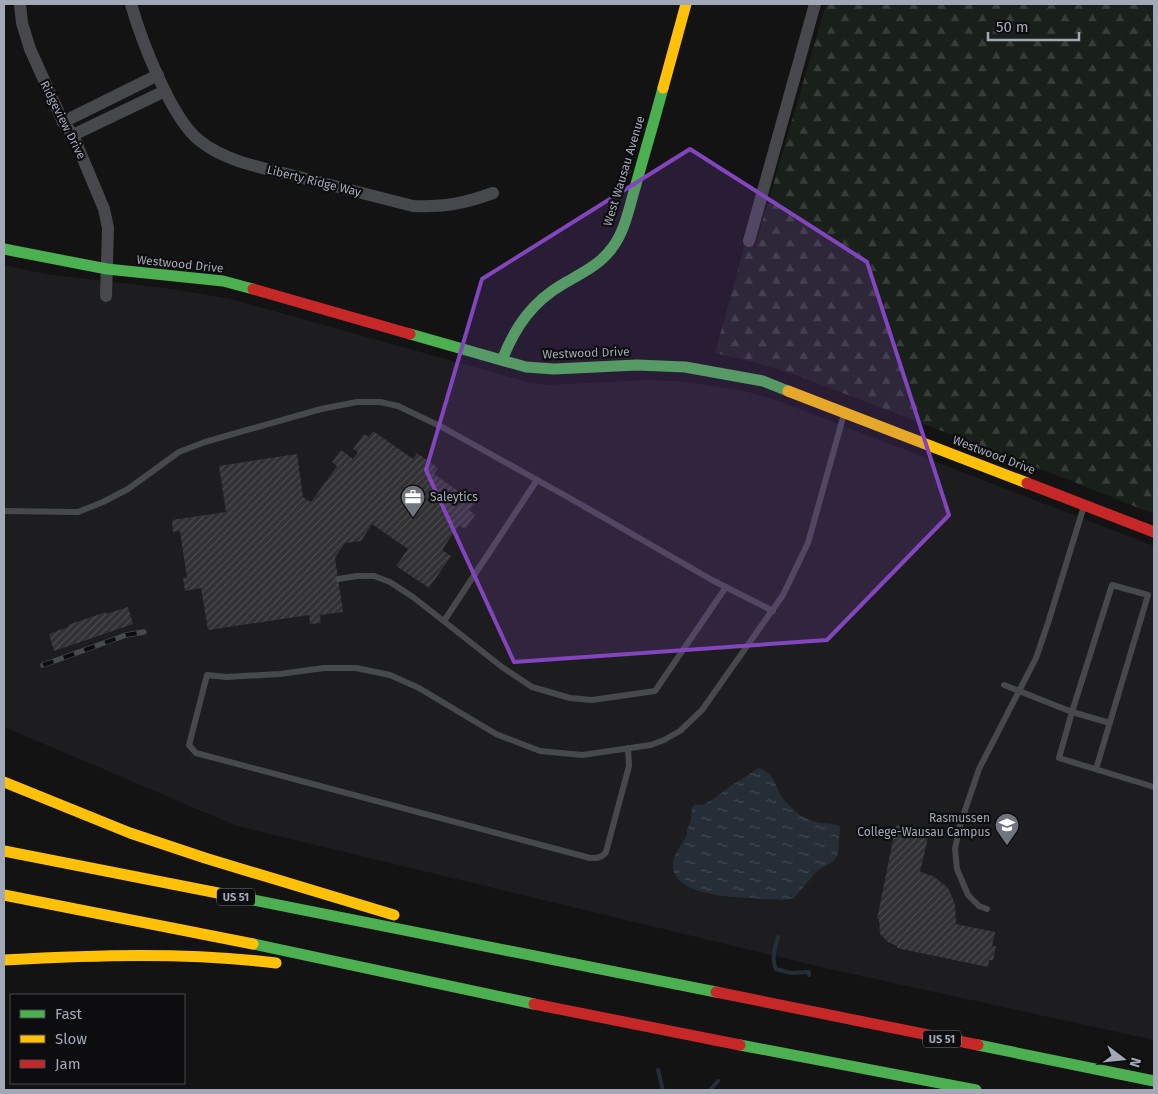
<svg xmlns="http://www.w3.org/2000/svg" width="1158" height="1094" font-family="'Fira Sans',sans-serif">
<defs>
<pattern id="forest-firs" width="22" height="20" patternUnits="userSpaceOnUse" patternTransform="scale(1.25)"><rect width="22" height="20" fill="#19201a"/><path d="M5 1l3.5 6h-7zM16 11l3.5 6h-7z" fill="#373e39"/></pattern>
<pattern id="water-ripples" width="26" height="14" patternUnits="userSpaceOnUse" patternTransform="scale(1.25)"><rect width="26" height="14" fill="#252e36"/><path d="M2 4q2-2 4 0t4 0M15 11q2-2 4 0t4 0" fill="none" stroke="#424951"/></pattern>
<pattern id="building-hatch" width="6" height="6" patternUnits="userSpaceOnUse" patternTransform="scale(1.25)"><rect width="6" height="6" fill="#313133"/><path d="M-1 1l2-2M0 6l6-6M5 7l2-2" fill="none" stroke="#4c4c4e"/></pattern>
</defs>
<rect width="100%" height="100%" fill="#131313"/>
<path fill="#1d1d1f" d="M4,265L46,274L172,289L231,299L531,383L548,385L645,380L679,381L740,390L773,399L802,410L1154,546V1040L825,968L237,826L4,727Z"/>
<path fill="url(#forest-firs)" d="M826,4H1154V514L1026,463L793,374L754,362L715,353L745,244L755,247Z"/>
<path fill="url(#water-ripples)" d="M759,768C777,774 774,788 785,801C794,811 803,819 817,822C826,824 832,823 840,826L838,854L834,861L818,870L794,898L784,900C759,897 674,902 673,866C673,854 682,844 687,835V830L691,820L692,807L695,804L702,805L712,800L729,787Z"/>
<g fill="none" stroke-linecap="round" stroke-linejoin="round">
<g stroke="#252e36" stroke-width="4">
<path d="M778,937C775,948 771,958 776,969L791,973L809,972V975"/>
<path d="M658,1070L663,1090"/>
<path d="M710,1090L718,1081"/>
</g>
</g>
<g fill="url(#building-hatch)">
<path d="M373,431L413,459L417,453L438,468L434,474L475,503L469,510L475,515L465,529L459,525L442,550L451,556L429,588L396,566L408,549L372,524L361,541L345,543L335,558L343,612L320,615L321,623L310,624L309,615L208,630L201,588L185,591L183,578H187L180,531L173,532L172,520L226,512L219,466L297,454L303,497L311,502L337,466L332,462L341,450L353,459L358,452L353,449L364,434L369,437Z"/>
<path d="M128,607L133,624L54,651L49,634L68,627V625L106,612V614Z"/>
<path d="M896,825L929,833L920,872L933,876L948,888L955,904L956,924L995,932L992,946H996L993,961L989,960L988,967L897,948V946L888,942L880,934L879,919H877Z"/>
</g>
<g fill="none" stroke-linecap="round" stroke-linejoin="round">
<g stroke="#47484c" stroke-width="6">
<path d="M4,511L78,512L103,502L128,489L179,452L205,442L321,409L357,402H380L398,406L442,427L573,500L712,580L773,611"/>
<path d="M338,579L357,576H374L390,582L413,597L502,667L532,687L570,698L592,700L655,691L726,587"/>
<path d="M444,621L537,480"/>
<path d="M1004,685L1072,712L1112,585L1148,595L1096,769"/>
<path d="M1110,723L1072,712L1059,758L1154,787"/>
<path d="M628,748L629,766L606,852C602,858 597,858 590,858L196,753L189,745L207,675L226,677L280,674L324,668H356L390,675L419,688L496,734L540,751L582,755L651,745L664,740L680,731L702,710L783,595L808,543L844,414"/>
<path d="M987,909L979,906L968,895L957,869L955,849L960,825L979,769L1036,658L1048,623L1084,506"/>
</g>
<g stroke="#47484c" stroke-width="12">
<path d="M20,4L22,23L30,49L63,122L73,135L104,209L108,228L106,296"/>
<path d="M131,4C141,39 171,119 200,141C228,163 265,168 299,177C337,187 375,196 413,206C444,207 463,204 493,193"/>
<path d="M63,122L158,75"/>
<path d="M73,135L165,91"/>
<path d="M749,241L815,4"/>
</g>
<g stroke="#4caf50" stroke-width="11">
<path d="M4,249L107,269L223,281L253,289"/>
<path d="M410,334L526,367L554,369L637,365L685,367L763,381L788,391"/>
<path d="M502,360C515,327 532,302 563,284C580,274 600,265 612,248C625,231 629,208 635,188C644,155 654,122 663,88"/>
<path d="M223,894L716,992"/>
<path d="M253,944L534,1004"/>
<path d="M740,1045L976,1090"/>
<path d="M978,1045L1154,1081"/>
</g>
<g stroke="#ffc107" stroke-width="11">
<path d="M663,88L686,4"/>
<path d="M788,391L1027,483"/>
<path d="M4,782L130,833L205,858L394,915"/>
<path d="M4,851L223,894"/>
<path d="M4,895L253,944"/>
<path d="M4,960C95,955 185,952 276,963"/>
</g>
<g stroke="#c62828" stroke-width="11">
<path d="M253,289L410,334"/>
<path d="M1027,483L1154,532"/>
<path d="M716,992L978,1045"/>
<path d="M534,1004L740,1045"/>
</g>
<defs>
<path id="rail" d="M43,665L126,635L144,632"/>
</defs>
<use href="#rail" stroke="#46484b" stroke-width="5.5"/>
<use href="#rail" stroke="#0d0d0f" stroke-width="4" stroke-dasharray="11" stroke-linecap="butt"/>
</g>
<path fill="#8345bd" fill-opacity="0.2" stroke="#8345bd" stroke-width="4" stroke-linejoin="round" d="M690,149L867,262L949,515L827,640L514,662L426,470L482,279Z"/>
<defs>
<symbol id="office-pin" viewBox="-11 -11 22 30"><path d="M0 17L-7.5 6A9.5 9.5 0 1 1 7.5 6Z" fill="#70747d" stroke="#0d0d0f"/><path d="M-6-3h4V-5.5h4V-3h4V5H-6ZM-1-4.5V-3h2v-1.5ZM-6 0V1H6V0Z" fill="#fff"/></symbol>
<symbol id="university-pin" viewBox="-11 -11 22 30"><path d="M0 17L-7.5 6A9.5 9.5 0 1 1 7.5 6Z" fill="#70747d" stroke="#0d0d0f"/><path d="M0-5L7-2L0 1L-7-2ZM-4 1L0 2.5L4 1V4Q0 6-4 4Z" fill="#fff"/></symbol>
</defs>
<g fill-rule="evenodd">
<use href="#office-pin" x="399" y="483" width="28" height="38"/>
<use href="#university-pin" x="993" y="811" width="28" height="38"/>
</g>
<g text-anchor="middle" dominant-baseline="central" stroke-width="4.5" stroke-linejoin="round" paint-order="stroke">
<g fill="#0d0d0f" stroke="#757a84" stroke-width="1">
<rect x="217" y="888.5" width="38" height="17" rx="4"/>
<rect x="923" y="1030.5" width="38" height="17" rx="4"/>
</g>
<g font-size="11" font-weight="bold" fill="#a2a8b6">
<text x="236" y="897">US 51</text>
<text x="942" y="1039">US 51</text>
</g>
<g font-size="12" fill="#a2a8b6" stroke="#0d0d0f">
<text transform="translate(63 120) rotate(63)">Ridgeview Drive</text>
<text transform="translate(624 171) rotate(-73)">West Wausau Avenue</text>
<text transform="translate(314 181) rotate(14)">Liberty Ridge Way</text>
<text transform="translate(180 264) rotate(6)">Westwood Drive</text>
<text transform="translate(586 353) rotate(-2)">Westwood Drive</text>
<text transform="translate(994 455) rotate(21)">Westwood Drive</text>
</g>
<g font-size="12" fill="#a2a8b6" stroke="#0d0d0f" text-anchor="start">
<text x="430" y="497">Saleytics</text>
<text x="990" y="818" text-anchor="end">Rasmussen<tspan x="990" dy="14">College-Wausau Campus</tspan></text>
</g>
</g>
<rect width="1158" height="1094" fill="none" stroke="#a2a8b6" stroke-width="10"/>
<rect x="10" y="994" width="175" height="90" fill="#0d0d0f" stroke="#494b52"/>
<rect x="20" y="1010" width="25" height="8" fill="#4caf50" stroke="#494b52"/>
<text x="55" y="1019" font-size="15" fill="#a2a8b6">Fast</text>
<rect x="20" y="1035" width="25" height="8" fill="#ffc107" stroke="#494b52"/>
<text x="55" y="1044" font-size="15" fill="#a2a8b6">Slow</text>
<rect x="20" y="1060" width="25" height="8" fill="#c62828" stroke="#494b52"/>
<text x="55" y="1069" font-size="15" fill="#a2a8b6">Jam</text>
<g transform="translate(1123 1059) rotate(106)" stroke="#0d0d0f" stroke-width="4" paint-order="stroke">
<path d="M0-4L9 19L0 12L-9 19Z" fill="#a2a8b6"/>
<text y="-8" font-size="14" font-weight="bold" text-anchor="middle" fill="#a2a8b6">N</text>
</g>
<path d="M988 32v8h91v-8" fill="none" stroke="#a2a8b6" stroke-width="2.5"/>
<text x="996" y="32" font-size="15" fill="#a2a8b6" stroke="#0d0d0f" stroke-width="4" paint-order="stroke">50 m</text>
</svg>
